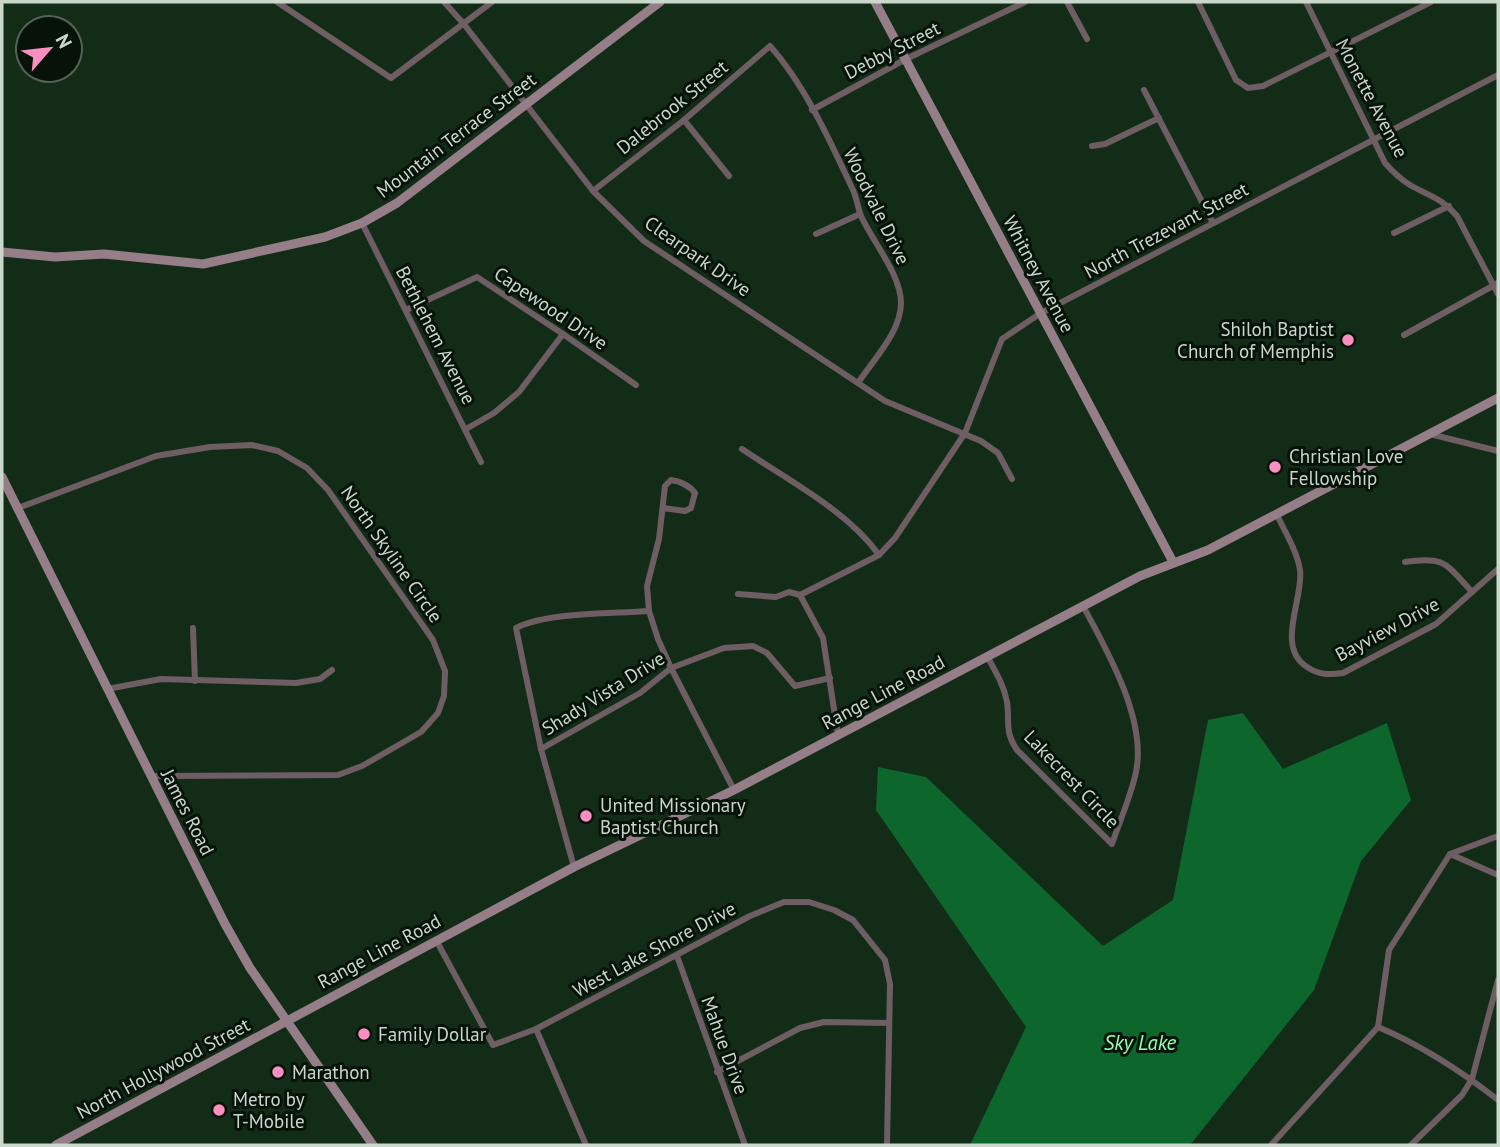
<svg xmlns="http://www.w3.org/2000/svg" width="1500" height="1147" font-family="'PT Sans',sans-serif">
<rect width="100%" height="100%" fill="#132c18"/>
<path fill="#0d662c" d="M1243,713L1283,769L1387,723L1411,800L1361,861L1314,990L1190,1145H970L1026,1027L876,810L878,767L926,777L1103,946L1173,900L1208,720Z"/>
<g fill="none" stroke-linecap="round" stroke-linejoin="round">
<g stroke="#6e5e64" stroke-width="6">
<path d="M277,2L391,78L492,2"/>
<path d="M444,2L463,23L593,191L644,241L885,401L981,441L998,453L1012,479"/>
<path d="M1067,2L1087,39"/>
<path d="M1198,2L1236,80L1248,88L1263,86L1431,2"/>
<path d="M1306,2L1385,163C1393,172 1400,179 1410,185C1429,196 1442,198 1457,216L1498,294"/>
<path d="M1144,90L1213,223"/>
<path d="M812,110L906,59L1025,2"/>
<path d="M684,120L729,176"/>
<path d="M1092,146L1105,144L1159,118"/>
<path d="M593,191L684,120L770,46C805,85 831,143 853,190C857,199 858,208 861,216C873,242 901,275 901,303C901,332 873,360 858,383"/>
<path d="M362,223L481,462"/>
<path d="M1394,233L1449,206"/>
<path d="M816,234L860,214"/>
<path d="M406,310L477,277L563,334L636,385"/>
<path d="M1404,335L1498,283"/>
<path d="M466,429L494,413L519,392L563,334"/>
<path d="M1430,434L1498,451"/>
<path d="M742,449C786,479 848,511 879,555"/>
<path d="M18,508L156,456L210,447L252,445L278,451L307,468L328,490L433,640L445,671L444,696L438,713L421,732L362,766L338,775L150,776"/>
<path d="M663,508L685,511L691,508L695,493C690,486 680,481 671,480L665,486L659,539L647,586L649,611L658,639L671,668L734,790"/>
<path d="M1277,515C1285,532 1297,551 1300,570C1304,598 1275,647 1307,667C1319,675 1329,675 1343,673L1436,624L1498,569"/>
<path d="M1405,562C1446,556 1446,564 1472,592"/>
<path d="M738,594L776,597L789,592L800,595"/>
<path d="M800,595L879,555L895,538L965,433L1002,339L1041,313L1498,75"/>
<path d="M800,595L823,638L838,735"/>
<path d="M193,628L195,681"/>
<path d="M987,656C995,671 1004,685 1007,702C1010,722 1004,731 1017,750L1112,844C1120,820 1131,796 1136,772C1147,720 1107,650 1083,606"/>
<path d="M107,689L161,679L296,683L320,679L332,670"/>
<path d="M541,749L640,693L671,668L724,648L753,646L767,653L795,686L830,678"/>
<path d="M1450,854L1498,875"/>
<path d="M574,867L541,749L516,628C547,612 612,614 649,611"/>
<path d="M436,940L493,1045L536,1029L750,916L784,902H809L834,910L853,920L885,960L890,984L887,1145"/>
<path d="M677,956L745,1145"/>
<path d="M1378,1027C1421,1045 1461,1071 1498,1100"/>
<path d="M536,1029L586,1145"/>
<path d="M717,1072L800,1028L824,1022L889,1023"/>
<path d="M1271,1145L1378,1027L1389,950L1450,854L1498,836"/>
<path d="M1411,1145L1462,1095L1472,1079L1498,980"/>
</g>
<g stroke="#967e88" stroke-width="9">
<path d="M875,2L1173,562"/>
<path d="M2,252L55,257L104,254L203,264L325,237L362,223L397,203L660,2"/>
<path d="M2,477L225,924L250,968L373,1145"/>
<path d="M56,1145L574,867L734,790L1140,576L1208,550L1498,398"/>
</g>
</g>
<g fill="#fc8fc1" stroke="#071209" stroke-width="2.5">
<circle cx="1348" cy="340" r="7"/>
<circle cx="1275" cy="467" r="7"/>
<circle cx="586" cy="816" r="7"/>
<circle cx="364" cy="1034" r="7"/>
<circle cx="278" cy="1072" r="7"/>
<circle cx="219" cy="1110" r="7"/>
</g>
<g text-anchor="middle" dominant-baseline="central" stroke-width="6" stroke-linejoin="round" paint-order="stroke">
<g font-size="19" fill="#c9d8cb" stroke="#071209">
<text transform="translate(892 50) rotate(-27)">Debby Street</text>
<text transform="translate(1372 98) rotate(62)">Monette Avenue</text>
<text transform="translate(672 107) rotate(-39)">Dalebrook Street</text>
<text transform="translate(456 135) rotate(-37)">Mountain Terrace Street</text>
<text transform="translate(877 206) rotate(64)">Woodvale Drive</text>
<text transform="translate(1166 230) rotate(-28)">North Trezevant Street</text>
<text transform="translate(698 256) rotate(35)">Clearpark Drive</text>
<text transform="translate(1039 274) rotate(62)">Whitney Avenue</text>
<text transform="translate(551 308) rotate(34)">Capewood Drive</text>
<text transform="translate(436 335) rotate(63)">Bethlehem Avenue</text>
<text transform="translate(392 554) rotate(55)">North Skyline Circle</text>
<text transform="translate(1387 629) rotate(-28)">Bayview Drive</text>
<text transform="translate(883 692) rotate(-28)">Range Line Road</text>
<text transform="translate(603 693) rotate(-32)">Shady Vista Drive</text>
<text transform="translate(1072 779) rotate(46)">Lakecrest Circle</text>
<text transform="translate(188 812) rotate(63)">James Road</text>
<text transform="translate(654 949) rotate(-28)">West Lake Shore Drive</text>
<text transform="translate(379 951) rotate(-28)">Range Line Road</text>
<text transform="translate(725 1045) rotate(70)">Mahue Drive</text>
<text transform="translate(163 1068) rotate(-28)">North Hollywood Street</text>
</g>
<g font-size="19" fill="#c9d8cb" stroke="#071209" text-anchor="start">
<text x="1334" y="329" text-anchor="end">Shiloh Baptist<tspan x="1334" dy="22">Church of Memphis</tspan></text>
<text x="1289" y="456">Christian Love<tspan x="1289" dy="22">Fellowship</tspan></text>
<text x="600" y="805">United Missionary<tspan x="600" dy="22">Baptist Church</tspan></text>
<text x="378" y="1034">Family Dollar</text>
<text x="292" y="1072">Marathon</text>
<text x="233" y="1099">Metro by<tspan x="233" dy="22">T-Mobile</tspan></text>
</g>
<g font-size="21" font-style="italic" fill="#95feaa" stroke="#071209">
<text x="1140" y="1042">Sky Lake</text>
</g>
</g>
<rect width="1500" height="1147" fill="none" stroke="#c9d8cb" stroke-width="7"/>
<g transform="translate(49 49) rotate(62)"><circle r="33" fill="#071209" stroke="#556157" stroke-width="2"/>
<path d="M0-5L12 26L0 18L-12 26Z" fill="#fc8fc1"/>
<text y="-10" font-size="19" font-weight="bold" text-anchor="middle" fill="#c9d8cb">N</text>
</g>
</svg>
